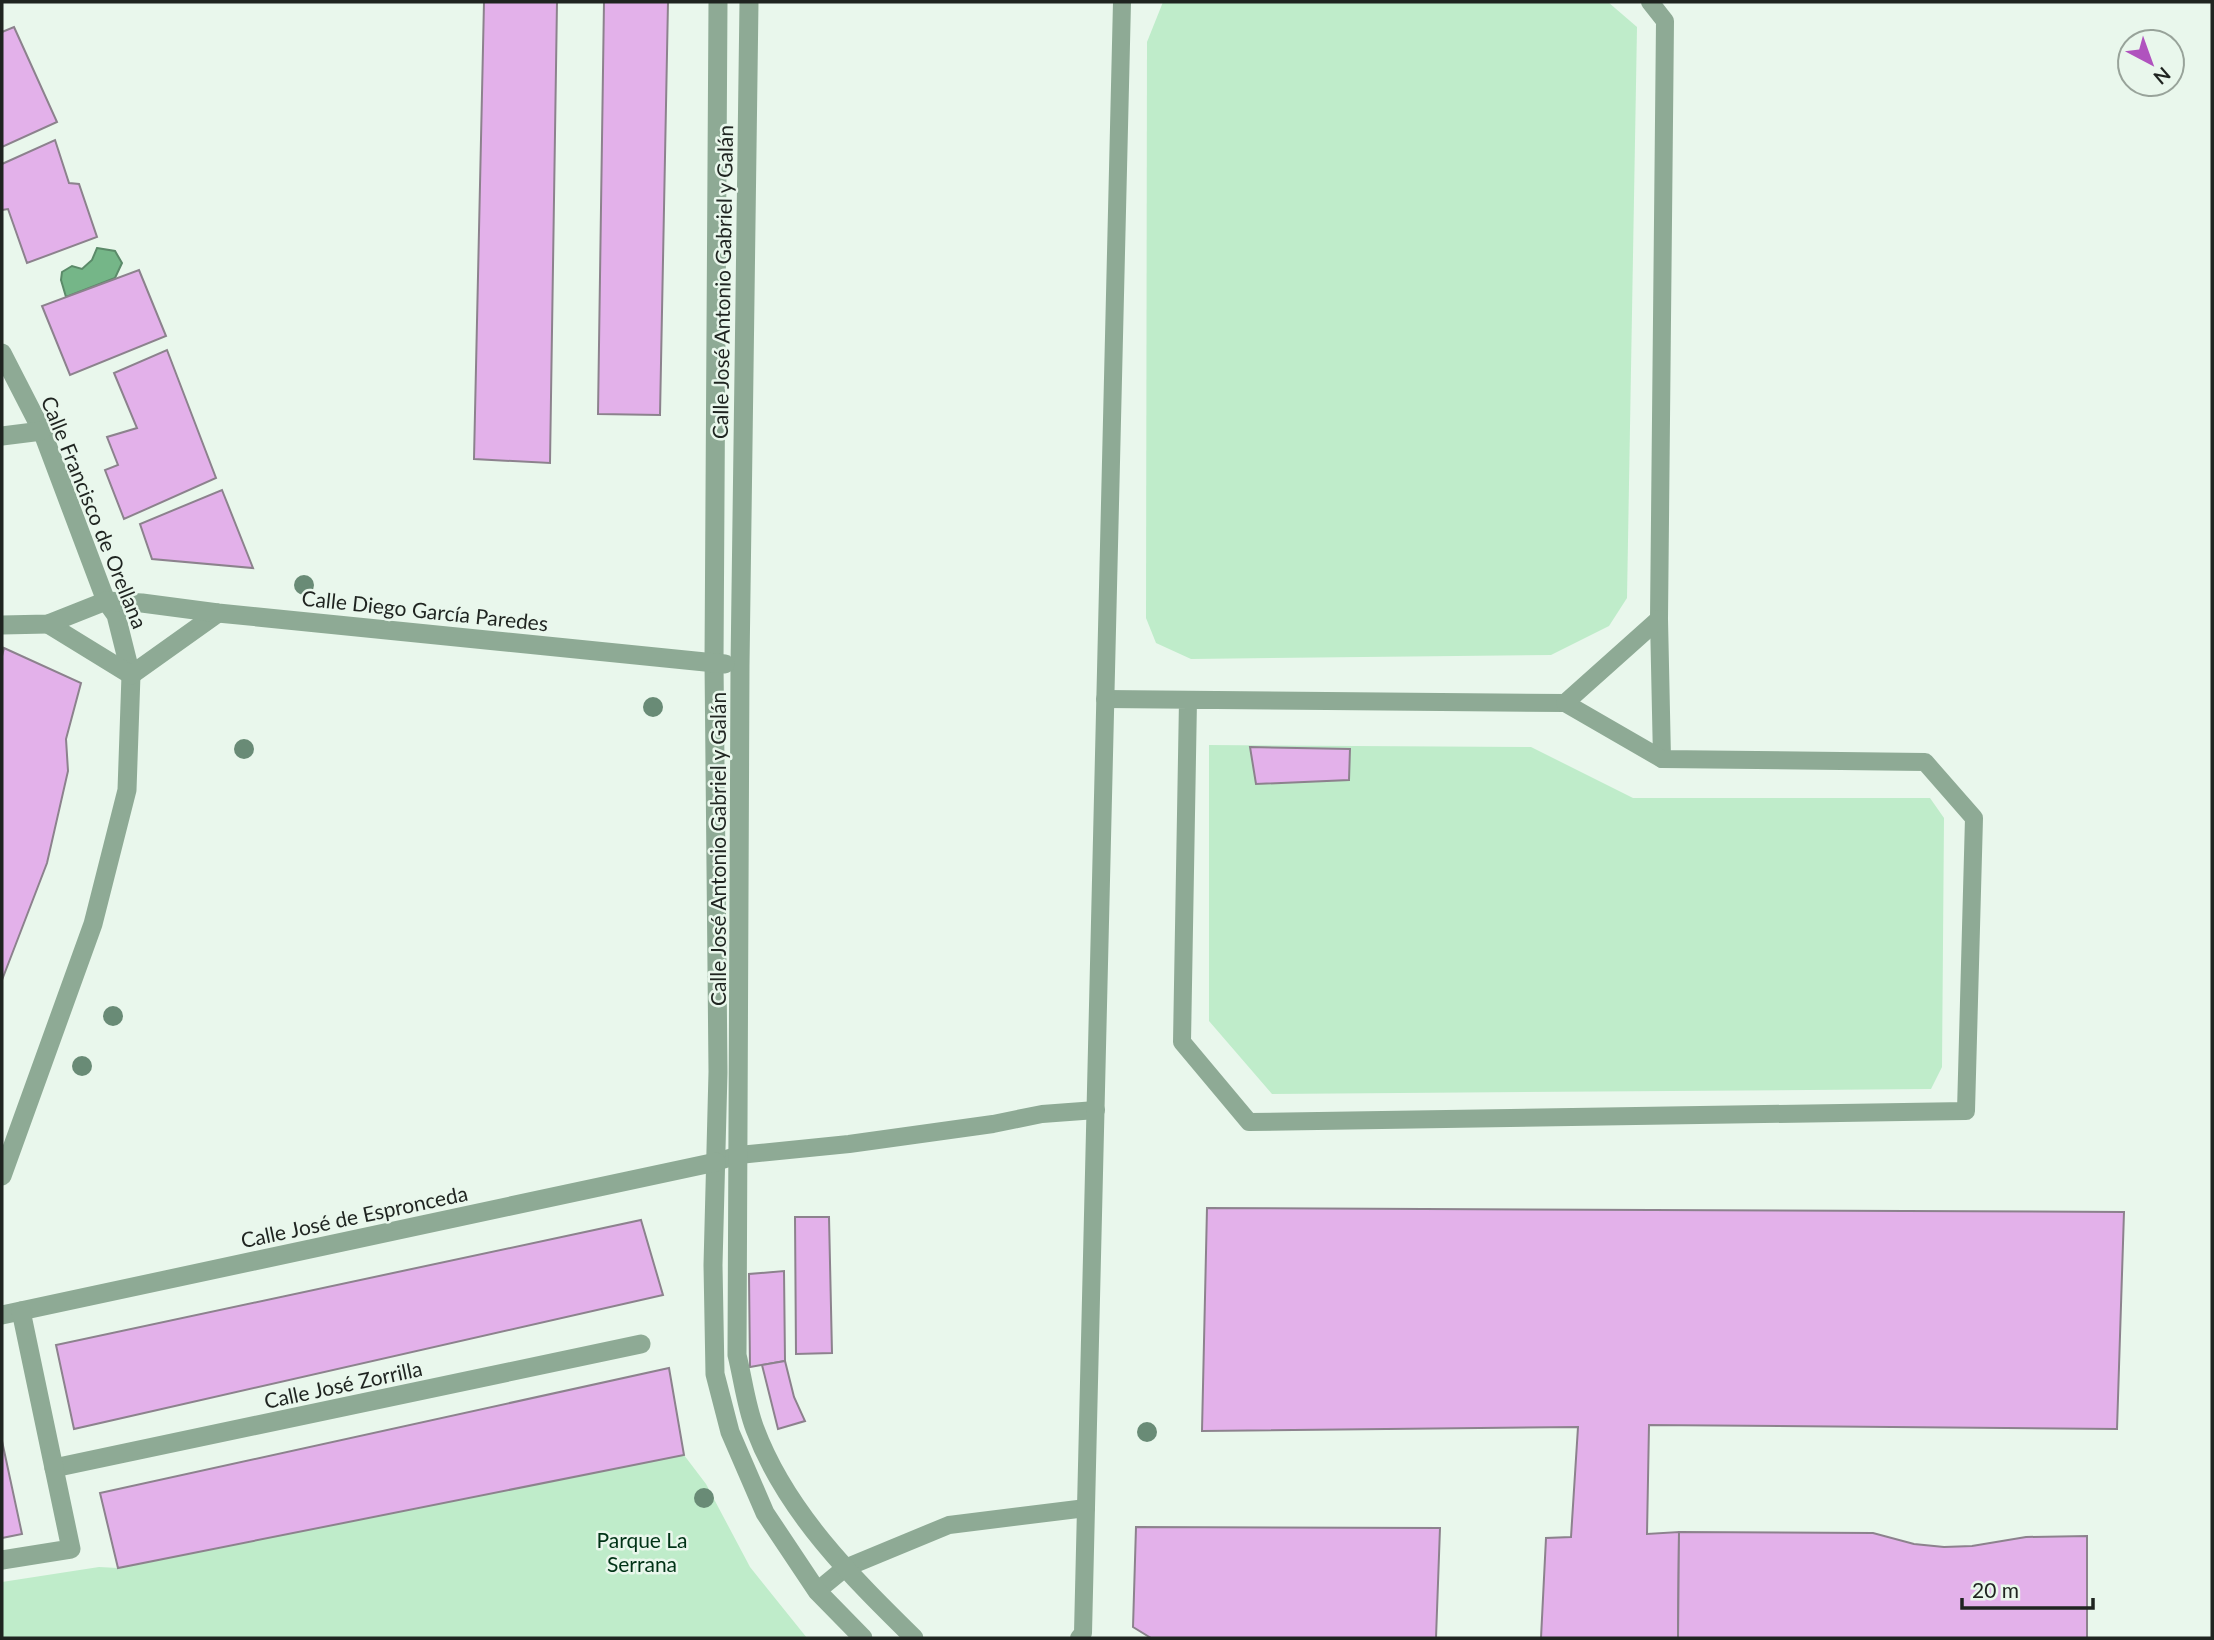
<svg xmlns="http://www.w3.org/2000/svg" width="2214" height="1640" font-family="Lato,sans-serif">
<rect width="100%" height="100%" fill="#e9f7ec"/>
<g fill="#bfecca">
<path d="M1163,2H1608L1637,27L1627,598L1609,626L1551,655L1191,659L1156,643L1146,618L1147,42Z"/>
<path d="M1209,745L1531,747L1633,798H1930L1944,818L1942,1067L1931,1089L1272,1094L1209,1021Z"/>
<path d="M684,1455L706,1484L750,1567L807,1638H2V1582L99,1567L118,1568Z"/>
</g>
<path fill="#75b688" stroke="#5b8a69" stroke-width="2" d="M97,248L115,251L122,263L115,278L66,297L61,280L62,272L72,266L82,269L92,260Z"/>
<g fill="#e3b1ea" stroke="#8c828d" stroke-width="2">
<path d="M484,2H557L550,463L474,459Z"/>
<path d="M604,2H668L660,415L598,414Z"/>
<path d="M14,27L57,122L2,147V32Z"/>
<path d="M55,140L69,183L79,184L97,237L27,263L8,209L2,210V164Z"/>
<path d="M139,270L166,336L70,375L42,306Z"/>
<path d="M167,350L216,478L124,519L105,470L118,465L107,437L137,428L114,373Z"/>
<path d="M222,490L253,568L152,559L140,524Z"/>
<path d="M4,648L81,683L66,739L68,771L47,863L2,980V656Z"/>
<path d="M1250,747L1350,749L1349,780L1256,784Z"/>
<path d="M1207,1208L2124,1212L2117,1429L1649,1425L1647,1534L1679,1532L1678,1638H1541L1546,1538L1571,1537L1578,1427L1202,1431Z"/>
<path d="M795,1217H829L832,1353L796,1354Z"/>
<path d="M641,1220L663,1295L74,1429L56,1345Z"/>
<path d="M784,1271L785,1361L750,1367L749,1274Z"/>
<path d="M785,1361L794,1397L805,1421L778,1429L762,1365Z"/>
<path d="M669,1368L684,1455L118,1568L100,1493Z"/>
<path d="M2,1441L22,1534L2,1538Z"/>
<path d="M1136,1527L1440,1528L1436,1638H1151L1133,1627Z"/>
<path d="M1679,1532L1873,1533L1914,1544L1944,1547L1972,1546L2026,1537L2087,1536V1638H1678Z"/>
</g>
<g fill="none" stroke-linecap="round" stroke-linejoin="round">
<g stroke="#8eaa95" stroke-width="18">
<path d="M1650,2L1665,21L1659,619L1662,759"/>
<path d="M1105,699L1565,703L1662,759L1925,762L1974,818L1966,1111L1249,1122L1182,1042L1188,700"/>
<path d="M1565,703L1659,619"/>
<path d="M716,1162L739,1155L849,1144L993,1124L1042,1114L1096,1110"/>
<path d="M817,1591L845,1568L949,1525L1086,1508"/>
<path d="M1079,1638L1083,1633L1122,2"/>
</g>
<g stroke="#8eaa95" stroke-width="19">
<path d="M718,2L714,662L718,1072L713,1265L715,1374L730,1432L765,1513L817,1591L863,1638"/>
<path d="M749,2L740,666L737,1355C743,1379 746,1406 755,1429C786,1512 852,1577 914,1638"/>
<path d="M2,353L42,431L106,601L116,615L131,675L127,790L93,924L2,1176"/>
<path d="M2,436L42,431"/>
<path d="M48,624L131,675L218,613"/>
<path d="M2,625L48,624L106,601L142,603L218,613L725,664"/>
<path d="M2,1315L716,1162"/>
<path d="M54,1468L641,1344"/>
<path d="M2,1560L71,1549L21,1311"/>
</g>
</g>
<g fill="#698b76">
<circle cx="304" cy="585" r="10"/>
<circle cx="653" cy="707" r="10"/>
<circle cx="244" cy="749" r="10"/>
<circle cx="113" cy="1016" r="10"/>
<circle cx="82" cy="1066" r="10"/>
<circle cx="1147" cy="1432" r="10"/>
<circle cx="704" cy="1498" r="10"/>
</g>
<g text-anchor="middle" dominant-baseline="central" stroke-width="5" stroke-linejoin="round" paint-order="stroke">
<g font-size="21" fill="#1f2420" stroke="#e9f7ec">
<text transform="translate(722 282) rotate(-89)">Calle José Antonio Gabriel y Galán</text>
<text transform="translate(95 512) rotate(68)">Calle Francisco de Orellana</text>
<text transform="translate(425 610) rotate(6)">Calle Diego García Paredes</text>
<text transform="translate(717 849) rotate(-90)">Calle José Antonio Gabriel y Galán</text>
<text transform="translate(354 1216) rotate(-12)">Calle José de Espronceda</text>
<text transform="translate(343 1384) rotate(-12)">Calle José Zorrilla</text>
</g>
<g font-size="21" fill="#003316" stroke="#e9f7ec">
<text x="642" y="1539">Parque La<tspan x="642" dy="24">Serrana</tspan></text>
</g>
</g>
<rect width="2214" height="1640" fill="none" stroke="#1f2420" stroke-width="7"/>
<g transform="translate(2151 63) rotate(139)"><circle r="33" fill="#e9f7ec" stroke="#98a39a" stroke-width="2"/>
<path d="M0-5L12 26L0 18L-12 26Z" fill="#b053be"/>
<text y="-10" font-size="19" font-weight="bold" text-anchor="middle" fill="#1f2420">N</text>
</g>
<path d="M1962 1598v10h131v-10" fill="none" stroke="#1f2420" stroke-width="3.5"/>
<text x="1972" y="1598" font-size="21" fill="#1f2420" stroke="#e9f7ec" stroke-width="5" paint-order="stroke">20 m</text>
</svg>
